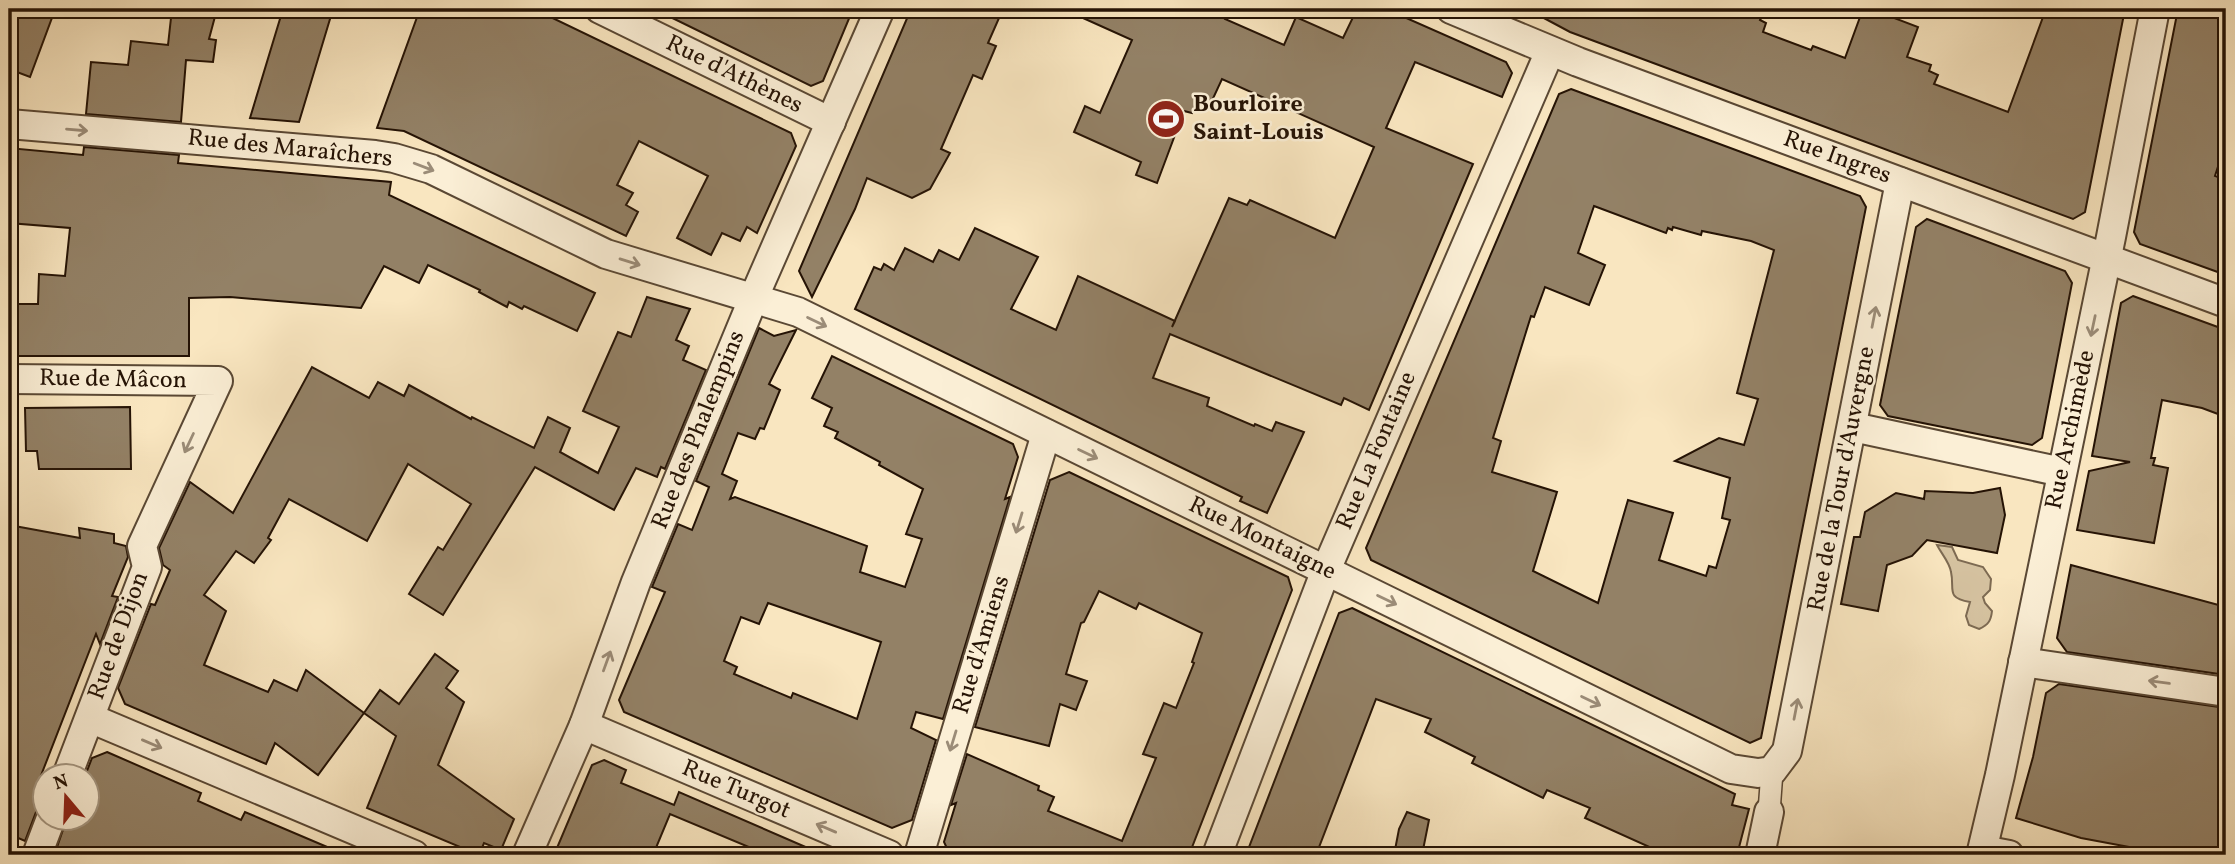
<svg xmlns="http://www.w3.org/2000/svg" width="2235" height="864" font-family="Vollkorn,serif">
<rect width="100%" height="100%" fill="#f9e6c0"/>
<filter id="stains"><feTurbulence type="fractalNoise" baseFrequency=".00286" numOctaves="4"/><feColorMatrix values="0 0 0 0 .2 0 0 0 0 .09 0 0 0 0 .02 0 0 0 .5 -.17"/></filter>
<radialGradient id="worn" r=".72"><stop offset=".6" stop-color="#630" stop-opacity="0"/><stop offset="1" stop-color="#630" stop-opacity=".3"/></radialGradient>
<path fill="#d5c2a0" stroke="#7d6a52" stroke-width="2" d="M1937,545L1952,547L1958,560L1983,567L1991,579L1990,590L1983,597L1985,603L1992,611C1991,621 1988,625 1979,629L1969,625L1966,616L1970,602C1945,598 1955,589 1951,572C1950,563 1941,553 1937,545Z"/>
<g fill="#938166" stroke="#251305" stroke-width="2" fill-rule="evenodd">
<path d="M17,9H37L53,15L30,77L9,69V30Z"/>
<path d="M172,9H217L209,39L216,40L213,62L186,60L181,122L86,114L91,62L128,65L131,41L168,45Z"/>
<path d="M283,9H333L299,122L250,118Z"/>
<path d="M420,9H534L791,133L796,146L757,233L747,227L740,241L722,233L711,255L677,238L708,176L639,141L617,185L633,193L626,205L638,212L626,236L404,131L377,128Z"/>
<path d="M654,9H853L823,81L811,86Z"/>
<path d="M911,9H1003L988,43L996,46L982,79L973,75L941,149L950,153L930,189L912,198L867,178L855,209L812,297L799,271Z"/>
<path d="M1063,9H1229L1225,19L1284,45L1296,17L1343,38L1357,9H1386L1506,62L1512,73L1502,97L1415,62L1386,128L1473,164L1369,410L1344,398L1341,405L1170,334L1153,378L1209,398L1207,406L1254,426L1255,424L1272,431L1276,422L1304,432L1267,513L1240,501L1242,497L855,309L874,267L881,270L884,264L894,270L905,248L933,262L939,250L959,260L975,228L1038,257L1011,309L1056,330L1078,276L1175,321L1172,327L1229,198L1247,205L1250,200L1335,238L1374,147L1222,79L1210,105L1197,99L1192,113L1184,111L1157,183L1136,175L1141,162L1074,132L1085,106L1100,113L1132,40Z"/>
<path d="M1527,9H1765L1760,20L1766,23L1763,32L1811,50L1813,46L1845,58L1863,9H1897L1894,18L1918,27L1907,57L1931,65L1929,71L1938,75L1934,84L2008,112L2046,9H2125L2085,212L2073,219L1570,32Z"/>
<path d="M2178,9H2226V142L2215,176L2226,180V275L2140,244L2134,232Z"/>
<path d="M1571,89L1860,196L1866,207L1761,738L1750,743L1371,560L1366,548L1559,94ZM1594,206L1666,233L1668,228L1672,230L1673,227L1701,235L1702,231L1751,241L1774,250L1737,393L1758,399L1744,445L1719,438L1675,461L1730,478L1722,518L1730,520L1716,568L1709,566L1706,576L1659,560L1673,513L1628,500L1598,603L1533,571L1557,492L1492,472L1501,441L1493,438L1531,316L1534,317L1545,287L1589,305L1605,265L1578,253Z"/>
<path d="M84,147L179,155L178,163L391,182L389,195L595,293L577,331L524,306L522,309L509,302L507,307L479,292L480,290L428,265L419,283L384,266L361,308L230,297L189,298V356H9V304H38L39,274L65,276L70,228L9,223V148L83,155Z"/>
<path d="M1927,219L2065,271L2072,283L2042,438L2032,445L1888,416L1880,405L1916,227Z"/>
<path d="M2133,296L2226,330V417L2202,408L2162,400L2151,458H2155L2153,465L2168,468L2154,543L2077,530L2089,471L2130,462L2092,456L2121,303Z"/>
<path d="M647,297L690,309L676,340L689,346L683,360L706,370L665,469L661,467L657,477L636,468L614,510L535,467L443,615L409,594L438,547L443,550L471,504L408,464L367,541L289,499L268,538L271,540L254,563L236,551L204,595L226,611L204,665L268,692L274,680L297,691L306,670L364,713L318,775L275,743L266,764L125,704L118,688L151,604L155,605L170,570L163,565L159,548L190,482L233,513L312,367L369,398L378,382L404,396L409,385L471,419L472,417L534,448L548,417L570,428L560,452L598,473L619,427L583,411L618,332L631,337Z"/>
<path d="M759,328L774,336L796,330L769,384L780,390L764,429L760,428L755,439L738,433L722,474L737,481L730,499L735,497L867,546L860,572L905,587L922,539L906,534L923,489L879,465L880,462L835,438L838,432L824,426L832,408L812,398L832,356L1013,444L1018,457L1005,499L1010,497L943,719L916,712L911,728L936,740L912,820L892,828L624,712L619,700L665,592L652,587L678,524L692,530L709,487L696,481ZM768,603L881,642L857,719L793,693L791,698L734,674L737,667L724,661L741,617L759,624Z"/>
<path d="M130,407L131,469H39L37,451H26L25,408Z"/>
<path d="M1069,472L1288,577L1292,590L1189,855H950L944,842L956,803L951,805L967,754L1039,786L1038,790L1054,797L1048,811L1122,841L1156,758L1143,754L1164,703L1176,708L1194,663L1192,662L1202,633L1139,603L1136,609L1099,591L1084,622L1081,623L1066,674L1087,681L1076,710L1060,704L1049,746L975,727L1050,480Z"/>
<path d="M2000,488L2005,515L1997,553L1927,540L1912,556L1887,565L1878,611L1841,604L1854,537H1860L1865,512L1896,493L1924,499L1925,491L1973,493Z"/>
<path d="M9,525L80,538L79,528L114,534V543L126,546L128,557L112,596L118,597L100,644L96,634L40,778L51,774V776H46V803L36,812L25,841L9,834Z"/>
<path d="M2071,565L2226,607V675L2067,652L2057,638Z"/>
<path d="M1352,608L1735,794L1732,805L1749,809L1737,855H1652L1654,849L1585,818L1590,808L1547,790L1543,798L1472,763L1475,757L1425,732L1431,719L1376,699L1316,855H1246L1339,613Z"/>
<path d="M435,654L458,671L446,688L464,702L438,765L514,819L501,850L484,843L479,855L367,808L396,736L364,713L380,690L399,704Z"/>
<path d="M2059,684L2226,708V855H2172L2081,838L2016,818L2033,757L2046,693Z"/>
<path d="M107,752L201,793L198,801L241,820L245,812L346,855L55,853L67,818H88V776H85L92,758Z"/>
<path d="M604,760L626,770L621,783L674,805L679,792L824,855H768L670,814L653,855H554L592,765Z"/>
<path d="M1407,812L1429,820L1422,855H1394L1399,829Z"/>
</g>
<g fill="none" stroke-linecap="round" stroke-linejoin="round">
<defs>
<path id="pedestrian" d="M1769,812L1772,771"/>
<g id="minor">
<path d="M600,9L831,122"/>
<path d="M1451,9L1578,62L2226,303"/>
<path d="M9,124L375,155L394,158L431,169L606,254L798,312L1731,769L1758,773L1772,771L1787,751L1900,182"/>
<path d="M9,379L218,381L142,546L147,567L67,776"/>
<path d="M1853,427L2062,472"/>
<path d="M2023,662L2226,692"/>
<path d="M90,718L414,855"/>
<path d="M584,725L889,855"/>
<path d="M1983,850L2009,855"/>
<path d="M37,855L51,818"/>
<path d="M527,855L584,725L636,582L754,297L880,9"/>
<path d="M919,855L1046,434"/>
<path d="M1217,855L1326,570L1550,51"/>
<path d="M1760,855L1769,812"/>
<path d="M1981,855L2000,775L2111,237L2155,9"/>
</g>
</defs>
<use href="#pedestrian" stroke="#5a4834" stroke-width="24"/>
<use href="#minor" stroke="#5a4834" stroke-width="32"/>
<use href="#pedestrian" stroke="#fbefd6" stroke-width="21"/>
<use href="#minor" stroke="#fbefd6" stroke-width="28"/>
</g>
<defs><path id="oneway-shaft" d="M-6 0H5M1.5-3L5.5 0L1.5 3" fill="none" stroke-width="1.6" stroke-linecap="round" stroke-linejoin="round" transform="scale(1.75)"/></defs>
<g stroke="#9b8c78">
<use href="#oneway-shaft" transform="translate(77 130) rotate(5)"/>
<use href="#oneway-shaft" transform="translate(424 167) rotate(21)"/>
<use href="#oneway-shaft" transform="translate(630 262) rotate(17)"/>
<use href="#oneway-shaft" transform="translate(1874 317) rotate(-79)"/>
<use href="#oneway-shaft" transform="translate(817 322) rotate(26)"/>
<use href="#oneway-shaft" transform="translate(2093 326) rotate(102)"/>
<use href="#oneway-shaft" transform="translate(189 443) rotate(115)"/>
<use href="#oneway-shaft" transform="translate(1088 454) rotate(26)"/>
<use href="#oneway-shaft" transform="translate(1019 523) rotate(107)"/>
<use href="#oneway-shaft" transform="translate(1387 600) rotate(26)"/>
<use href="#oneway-shaft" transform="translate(607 661) rotate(-70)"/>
<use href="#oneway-shaft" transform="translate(2159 682) rotate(-172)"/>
<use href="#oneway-shaft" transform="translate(1591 701) rotate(26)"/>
<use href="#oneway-shaft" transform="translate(1796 709) rotate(-79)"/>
<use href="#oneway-shaft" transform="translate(953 741) rotate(107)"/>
<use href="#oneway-shaft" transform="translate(152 744) rotate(23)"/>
<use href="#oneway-shaft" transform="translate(826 828) rotate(-157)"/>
</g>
<defs>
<symbol id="stadium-disc" viewBox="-11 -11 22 22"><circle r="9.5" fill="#8f2418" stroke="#fbefd6"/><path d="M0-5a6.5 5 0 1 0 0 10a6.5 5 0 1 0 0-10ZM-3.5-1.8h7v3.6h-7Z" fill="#fff"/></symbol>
</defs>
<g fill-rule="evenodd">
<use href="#stadium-disc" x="1144" y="97" width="44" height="44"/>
</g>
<g text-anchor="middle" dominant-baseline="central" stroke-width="5" stroke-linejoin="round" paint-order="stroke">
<g font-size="24" fill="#251305" stroke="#fbefd6">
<text transform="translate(734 75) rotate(26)">Rue d'Athènes</text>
<text transform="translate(290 149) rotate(6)">Rue des Maraîchers</text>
<text transform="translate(1837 158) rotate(20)">Rue Ingres</text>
<text transform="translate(113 380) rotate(1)">Rue de Mâcon</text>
<text transform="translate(699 430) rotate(-68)">Rue des Phalempins</text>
<text transform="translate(2071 430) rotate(-78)">Rue Archimède</text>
<text transform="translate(1377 451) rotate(-67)">Rue La Fontaine</text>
<text transform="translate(1842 479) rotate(-79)">Rue de la Tour d'Auvergne</text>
<text transform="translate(1262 539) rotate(26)">Rue Montaigne</text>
<text transform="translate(119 636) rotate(-70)">Rue de Dijon</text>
<text transform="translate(982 645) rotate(-73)">Rue d'Amiens</text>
<text transform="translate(736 790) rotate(23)">Rue Turgot</text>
</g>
<g font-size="24" font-weight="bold" fill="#251305" stroke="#fbefd6" text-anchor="start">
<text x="1193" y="105">Bourloire<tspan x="1193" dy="28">Saint-Louis</tspan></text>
</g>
</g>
<rect width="2235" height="864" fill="none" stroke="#f9e6c0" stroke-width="35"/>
<rect x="10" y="10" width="2214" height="843" fill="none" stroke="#251305" stroke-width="3.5"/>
<rect x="18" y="18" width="2200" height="829" fill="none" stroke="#251305" stroke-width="2"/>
<g transform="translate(66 797) rotate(341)"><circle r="33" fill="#fbefd6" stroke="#a59782" stroke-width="2"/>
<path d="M0-5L12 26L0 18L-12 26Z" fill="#8f2418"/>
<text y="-10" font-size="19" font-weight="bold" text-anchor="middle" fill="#251305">N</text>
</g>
<rect width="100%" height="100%" filter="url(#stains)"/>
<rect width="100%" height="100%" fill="url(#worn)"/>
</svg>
